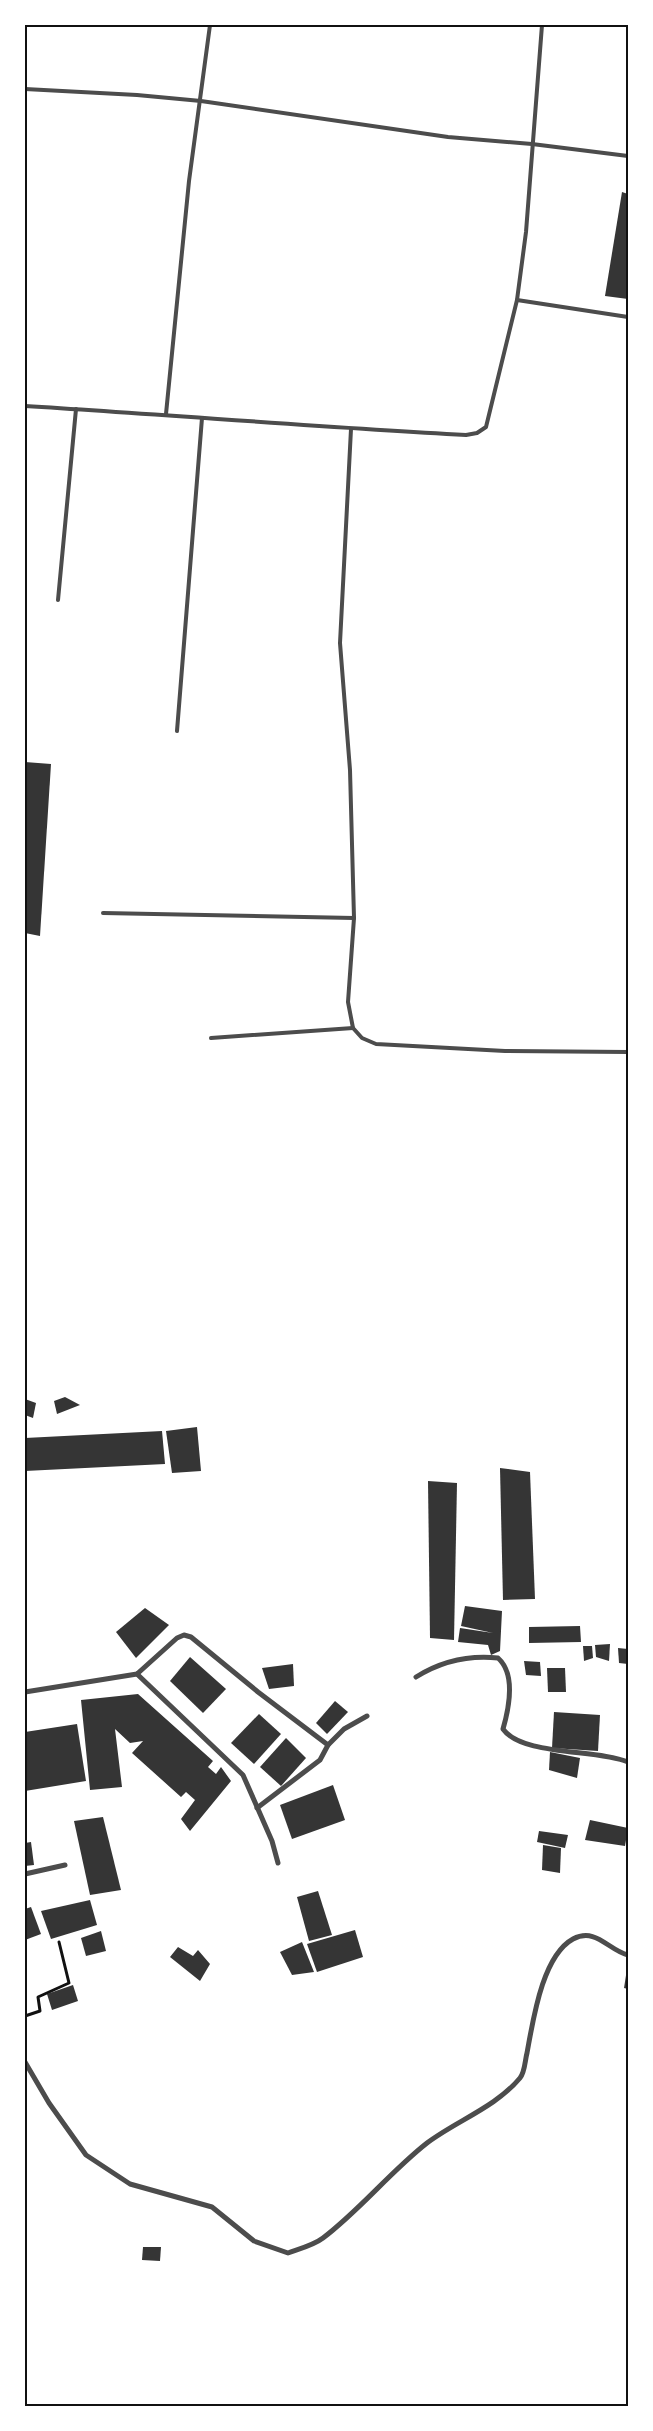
<svg xmlns="http://www.w3.org/2000/svg" width="653" height="2431" font-family="Raleway,sans-serif">
<rect width="100%" height="100%" fill="#fff"/>
<g fill="#353535">
<path d="M622,192L628,194V299L605,296Z"/>
<path d="M25,762L51,764L40,936L25,933Z"/>
<path d="M65,1397L80,1405L57,1414L54,1401Z"/>
<path d="M25,1399L36,1403L33,1418L25,1415Z"/>
<path d="M197,1427L201,1471L172,1473L166,1431Z"/>
<path d="M162,1431L165,1464L25,1471V1438Z"/>
<path d="M500,1468L530,1472L535,1599L503,1600Z"/>
<path d="M428,1481L457,1483L454,1640L430,1638Z"/>
<path d="M465,1606L502,1611L500,1651L491,1655L488,1645L458,1642L460,1628L493,1633L461,1626Z"/>
<path d="M145,1608L169,1625L136,1658L116,1632Z"/>
<path d="M580,1626L581,1642L529,1643V1627Z"/>
<path d="M610,1644L609,1661L596,1657L595,1645Z"/>
<path d="M583,1646H592L593,1658L584,1661Z"/>
<path d="M618,1648L628,1649V1664L619,1663Z"/>
<path d="M190,1657L226,1689L203,1713L170,1681Z"/>
<path d="M524,1661L540,1662L541,1676L526,1675Z"/>
<path d="M293,1664L294,1686L269,1689L262,1668Z"/>
<path d="M547,1668H565L566,1692H548Z"/>
<path d="M138,1694L213,1761L208,1767L216,1774L221,1767L231,1781L190,1831L181,1819L195,1800L186,1792L181,1797L132,1753L143,1741L130,1743L115,1729L122,1787L90,1790L81,1700Z"/>
<path d="M335,1701L348,1712L327,1734L316,1723Z"/>
<path d="M554,1712L600,1715L598,1751L552,1748Z"/>
<path d="M259,1714L281,1734L254,1764L231,1743Z"/>
<path d="M77,1724L86,1781L25,1791V1732Z"/>
<path d="M286,1738L306,1758L281,1786L260,1767Z"/>
<path d="M550,1752L580,1758L577,1778L549,1770Z"/>
<path d="M333,1785L345,1820L292,1839L280,1805Z"/>
<path d="M103,1817L121,1890L90,1895L74,1821Z"/>
<path d="M590,1820L628,1828L625,1846L585,1840Z"/>
<path d="M539,1831L568,1835L565,1848L537,1842Z"/>
<path d="M31,1842L34,1865L25,1866V1843Z"/>
<path d="M543,1845L561,1848L560,1873L542,1870Z"/>
<path d="M318,1891L332,1935L309,1941L297,1897Z"/>
<path d="M90,1900L97,1925L51,1939L41,1911Z"/>
<path d="M31,1907L41,1934L25,1940V1909Z"/>
<path d="M355,1930L363,1957L317,1972L307,1944Z"/>
<path d="M101,1931L106,1951L86,1956L81,1938Z"/>
<path d="M302,1942L314,1972L292,1975L280,1952Z"/>
<path d="M178,1947L193,1956L198,1950L210,1964L200,1981L170,1957Z"/>
<path d="M627,1969H628V1989L624,1988Z"/>
<path d="M73,1985L78,2001L52,2010L47,1994Z"/>
<path d="M143,2247H161L160,2261L142,2260Z"/>
</g>
<g fill="none" stroke-linecap="round" stroke-linejoin="round">
<path stroke="#111" stroke-width="3" d="M25,2016L40,2011L38,1997L69,1983L59,1942"/>
<g stroke="#4c4c4c" stroke-width="4">
<path d="M25,89L137,95L201,101L448,137L532,144L628,156"/>
<path d="M517,300L628,317"/>
<path d="M25,406C172,415 319,427 466,435L477,433L486,427L517,300L526,232L542,25"/>
<path d="M166,414L189,181L210,25"/>
<path d="M351,429L340,643L350,770L354,918L348,1002L353,1028L362,1038L376,1044L505,1051L628,1052"/>
<path d="M58,600L76,409"/>
<path d="M177,731L202,418"/>
<path d="M103,913L354,918"/>
<path d="M211,1038L353,1028"/>
</g>
<g stroke="#4c4c4c" stroke-width="5">
<path d="M137,1674L243,1775L272,1841L278,1863"/>
<path d="M416,1677C440,1662 469,1655 498,1658C516,1674 509,1708 503,1729C522,1756 597,1749 628,1762"/>
<path d="M25,1692L137,1674L177,1638L184,1635L191,1637L258,1692L328,1745"/>
<path d="M257,1808L320,1760L328,1745L344,1729L367,1716"/>
<path d="M25,1874L65,1865"/>
<path d="M25,2062L49,2103L86,2155L130,2184L212,2207L254,2241L288,2253C299,2249 314,2245 323,2238C360,2210 390,2172 427,2143C456,2121 496,2107 520,2078C525,2072 525,2060 527,2053C533,2021 542,1956 573,1939C596,1927 608,1950 628,1955"/>
</g>
</g>
<rect width="653" height="2431" fill="none" stroke="#ffffff" stroke-width="52"/>
<rect x="26" y="26" width="601" height="2379" fill="none" stroke="#111" stroke-width="2"/>
</svg>
